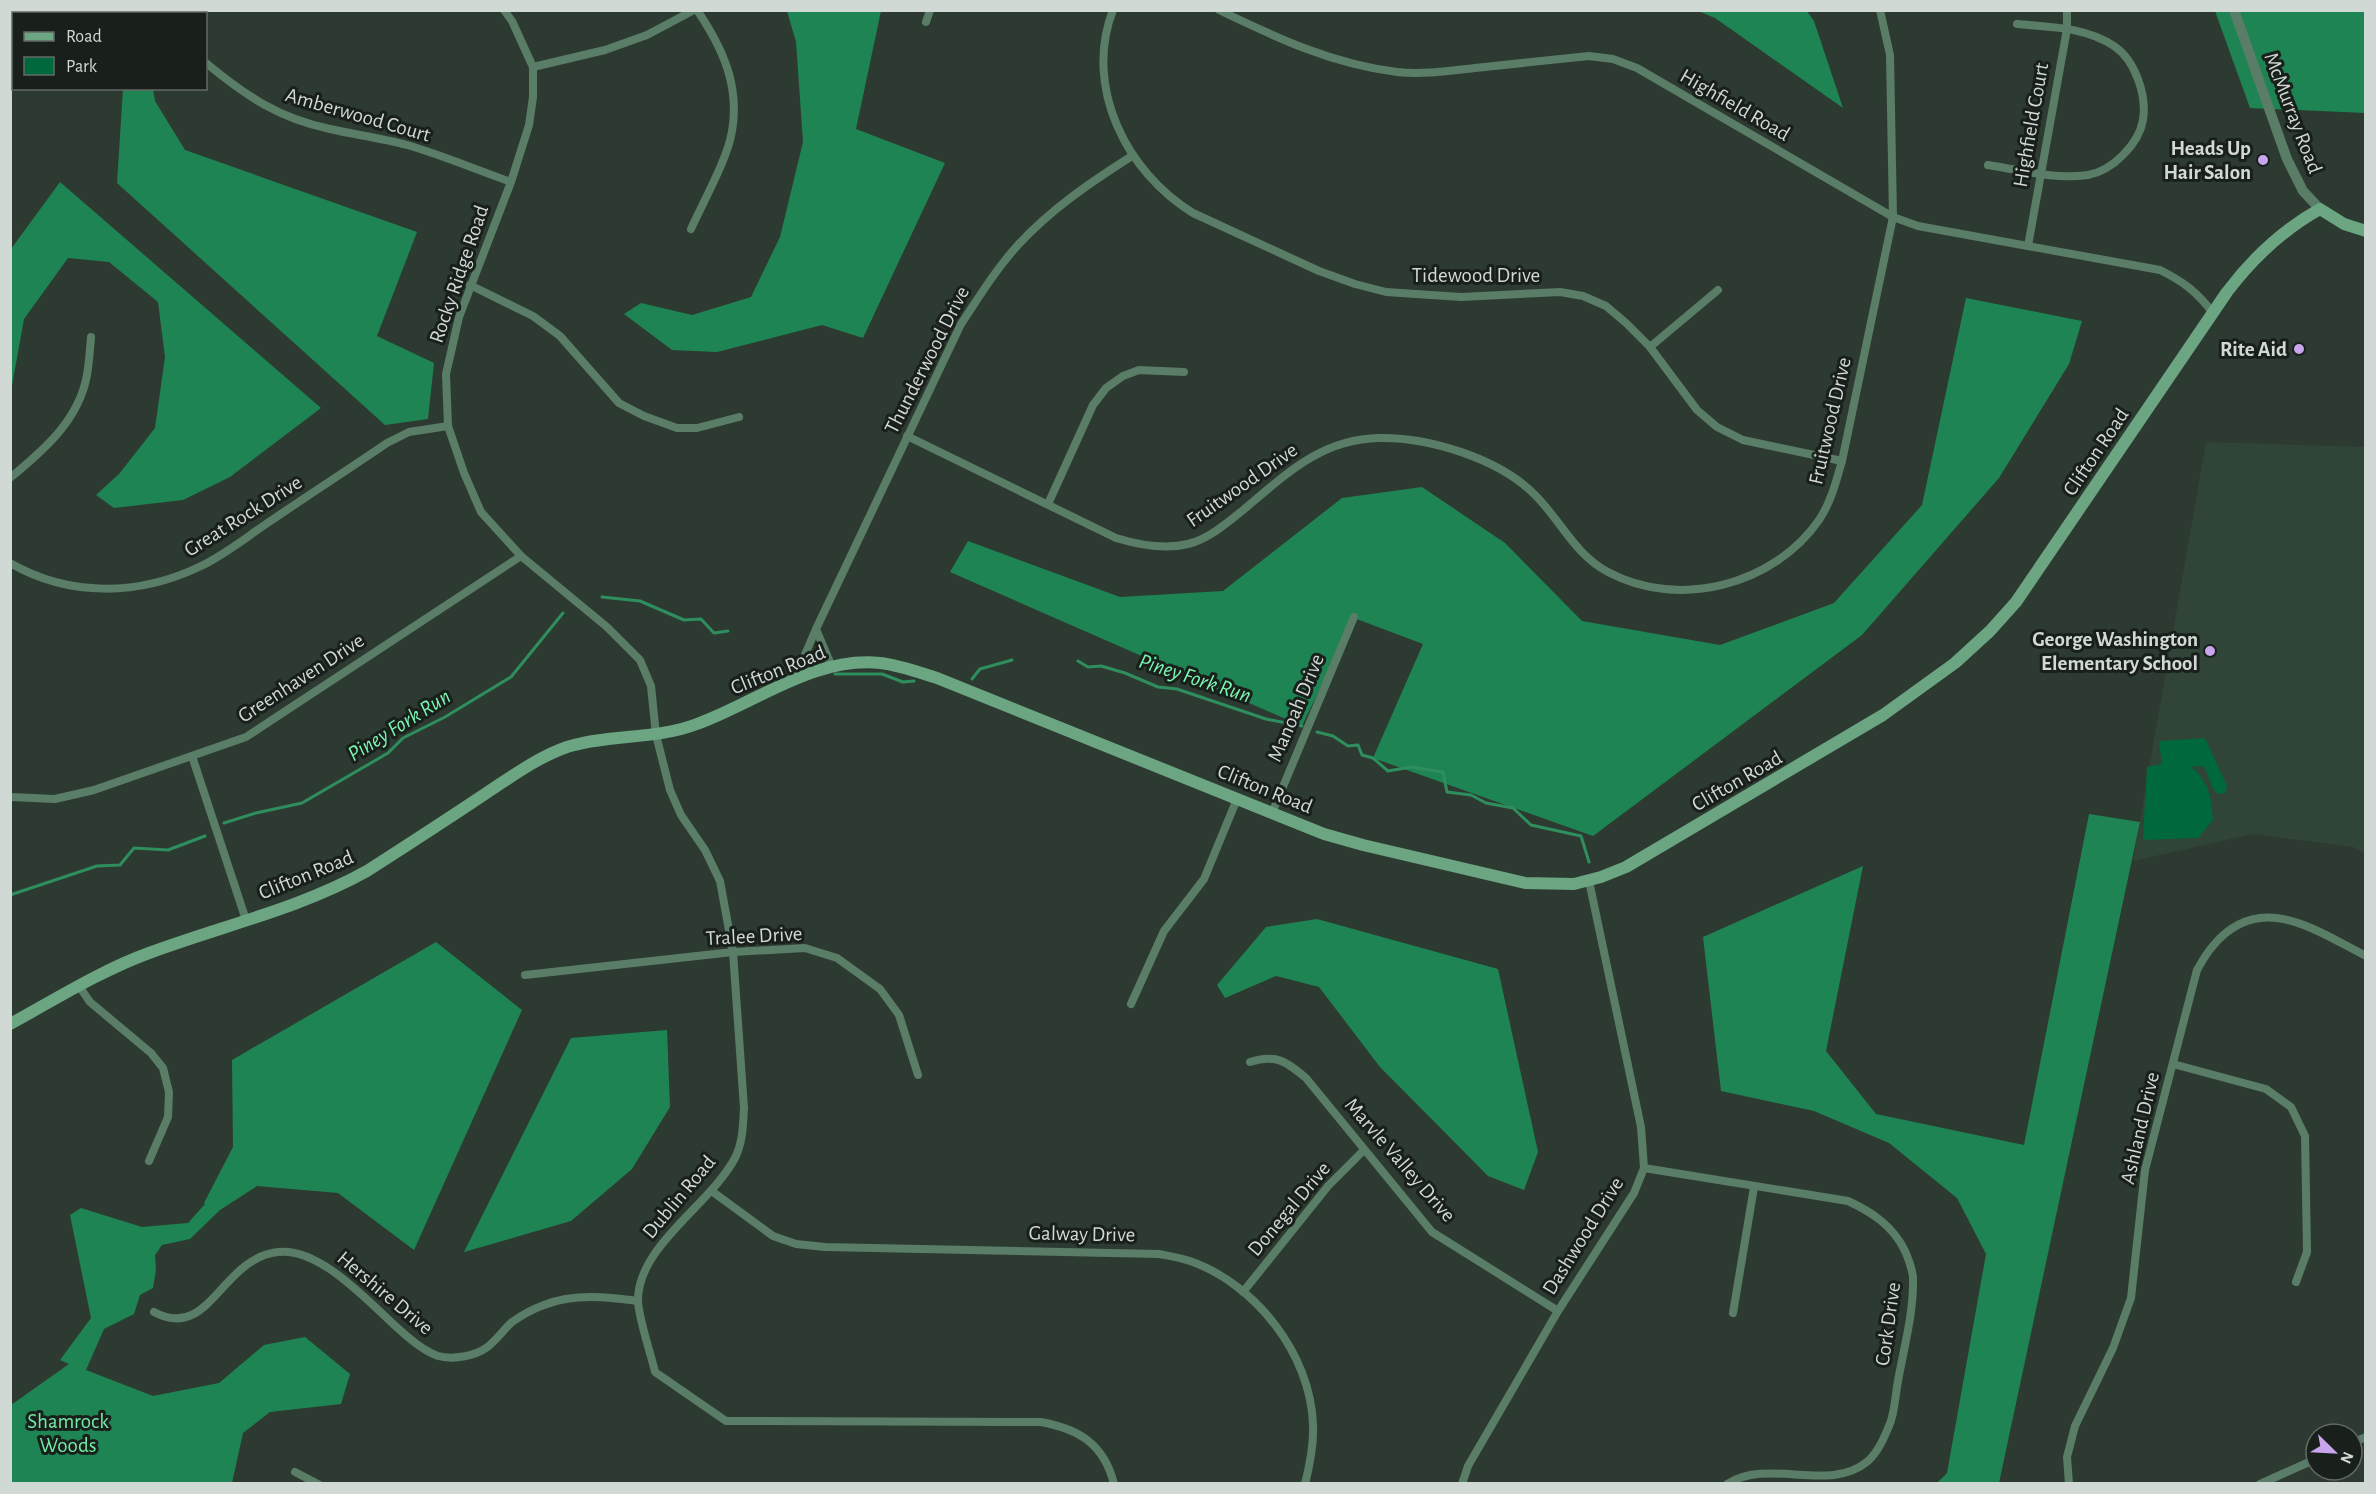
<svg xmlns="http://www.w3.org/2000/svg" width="2376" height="1494" font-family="'Alegreya Sans',sans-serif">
<rect width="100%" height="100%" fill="#2d3a31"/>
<path fill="#304437" d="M2206,442L2365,447V854L2353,847L2253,834L2133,861Z"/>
<path fill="#00683d" d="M2205,738L2227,786L2225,793L2218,794L2213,789L2204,766L2191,767C2208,780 2212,798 2213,820L2198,838L2145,840L2143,837L2147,767L2162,764L2159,741Z"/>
<g fill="#1f8453">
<path d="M787,11H881L856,129L945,163L863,338L822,325L717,352L672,350L624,314L641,303L692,315L751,297L780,237L803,142L796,42Z"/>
<path d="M1698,11H1807L1814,21L1843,108L1715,18Z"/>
<path d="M2215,11H2365V113L2250,108Z"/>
<path d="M123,89H153L155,101L185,150L417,232L377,336L434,363L428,419L385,425L117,183Z"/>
<path d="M60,182L321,408L230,477L183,500L114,508L96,495L119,474L155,428L165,357L158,302L109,262L68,258L24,319L11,391V249Z"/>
<path d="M1966,298L2082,321L2069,364L1999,478L1862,635L1593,836L1373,758L1423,644L1354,618L1302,726L950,572L968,541L1120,597L1223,591L1342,498L1422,487L1505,543L1582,621L1720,645L1834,603L1922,505Z"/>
<path d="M2089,814L2140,822L1999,1483H1937L1947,1473L1986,1254L1957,1198L1889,1143L1814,1111L1721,1091L1703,937L1863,866L1826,1051L1876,1114L2024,1145Z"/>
<path d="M1317,919L1498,969L1538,1152L1524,1190L1488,1176L1380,1067L1319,987L1276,976L1225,998L1217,985L1266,927Z"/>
<path d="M436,942L522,1010L414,1250L338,1193L257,1186L220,1210L190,1239L162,1245L155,1255L156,1270L153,1288L140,1295L134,1314L104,1329L86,1370L153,1396L219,1383L264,1345L305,1337L350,1374L341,1404L270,1412L243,1433L232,1483H11V1405L69,1364L60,1360L91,1318L70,1215L81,1208L142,1227L188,1223L205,1204L204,1203L233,1147L232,1060Z"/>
<path d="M667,1030L670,1107L632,1169L571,1221L464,1252L571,1038Z"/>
</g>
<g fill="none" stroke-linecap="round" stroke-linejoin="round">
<g stroke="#2e8e5d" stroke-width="3">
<path d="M602,597L640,601L684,620L701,619L714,633L728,631"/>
<path d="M1078,661L1088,667L1101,666L1125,673L1158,687L1177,689L1266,719L1302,726"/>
<path d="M835,674H882L903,682L914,681"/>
<path d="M972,679L980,669L1012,660"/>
<path d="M1317,732L1333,736L1348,746L1358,745L1362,755L1373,758L1388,771L1411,767L1443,772L1447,792L1471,795L1486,803L1513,808L1531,825L1581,836L1589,862"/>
<path d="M224,823L256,813L302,803L388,753L403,738L445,717L511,677L563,613"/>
<path d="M10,895L97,866L120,865L134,848L168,850L205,836"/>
</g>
<g stroke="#5a7d67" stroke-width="8">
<path d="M504,10L512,21L533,67V97L529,125L511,182L459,317L446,374L448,426L464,473L481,512L521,556L607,627L640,660L651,686L656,735L670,790L681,815L705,850L720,881L733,952L744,1108C743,1125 743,1142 735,1158C710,1205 638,1246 638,1300C638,1317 651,1354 655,1372L726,1421L1041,1422C1079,1429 1104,1444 1114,1484"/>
<path d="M1113,10C1083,87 1127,173 1193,213L1319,271L1355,284L1386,292L1461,297L1560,292L1583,296L1606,306L1626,323L1650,347L1697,410L1717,427L1743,440L1842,461"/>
<path d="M1219,10C1277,38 1332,64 1397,72C1422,75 1449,71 1475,68C1513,64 1551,60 1589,56L1613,59L1637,68L1893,217L1918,226L2160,270C2184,282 2197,292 2213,313"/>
<path d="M926,22L930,10"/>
<path d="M206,63C246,96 278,118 330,129C356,135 382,138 407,145C442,155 477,170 511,182"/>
<path d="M533,67L605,50L647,35L694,10"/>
<path d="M1988,165C2020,170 2055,180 2088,175C2112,171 2139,144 2143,120C2147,95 2135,60 2114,46C2086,27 2050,27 2017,24"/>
<path d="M691,229C703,202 728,158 732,131C740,85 722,47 697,10"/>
<path d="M2028,246L2067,29V10"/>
<path d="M470,285L533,316L560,336L619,403L644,416L677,428H697L739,417"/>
<path d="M1650,347L1718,290"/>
<path d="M907,436L1116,538C1139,545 1164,550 1188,544C1208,539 1226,524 1242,511C1284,476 1320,439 1379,438C1428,437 1498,458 1534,494C1560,519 1574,554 1608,572C1679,610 1774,585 1819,520C1831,502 1836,482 1842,461L1893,217L1890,55L1880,10"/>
<path d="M10,478C44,450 79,420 87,375C89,363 90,350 91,337"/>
<path d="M1048,504L1093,405L1106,388L1123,376L1139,370L1184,372"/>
<path d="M10,563C69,597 138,596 199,567C225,555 249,535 272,520C310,494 349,469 387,443L409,432L448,426"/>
<path d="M832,667L816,629L961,324C979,297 996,269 1018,245C1051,209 1091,182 1132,156"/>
<path d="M794,680L816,629"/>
<path d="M192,756L246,920"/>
<path d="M10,797L55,799L94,790L246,737L521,556"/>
<path d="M1272,813L1354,617"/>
<path d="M525,975L733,952L805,948L837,958L880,989L899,1015L918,1075"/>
<path d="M79,986L90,1002L151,1053L163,1068L169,1092L168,1117L149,1161"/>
<path d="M1131,1004L1164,931L1204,879L1237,799"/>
<path d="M1250,1062C1276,1054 1286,1061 1306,1078L1432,1232L1558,1311"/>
<path d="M2173,1064L2266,1089L2291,1107L2305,1136L2307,1252L2296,1282"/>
<path d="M1644,1168L1848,1201C1872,1212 1893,1226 1905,1251C1908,1258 1912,1269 1913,1277C1914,1312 1904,1347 1898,1381C1895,1396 1895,1413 1889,1426C1884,1438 1878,1452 1868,1461C1829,1494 1769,1457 1727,1484"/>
<path d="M713,1192L773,1236L796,1244L825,1247L1159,1254C1169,1256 1181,1258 1190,1261C1256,1284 1311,1355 1313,1425C1314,1445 1310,1464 1305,1484"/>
<path d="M1243,1292L1328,1186L1364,1150"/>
<path d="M154,1312C210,1342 221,1258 278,1252C321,1247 370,1304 401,1331C412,1341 424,1351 438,1356C452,1360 475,1356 486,1348C496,1341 503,1330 512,1322C522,1315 533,1309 544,1305C574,1293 607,1297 638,1301"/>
<path d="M1733,1313L1754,1187"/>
<path d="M2352,1443L2366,1437"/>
<path d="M295,1472L318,1484"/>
<path d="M1462,1484L1468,1466L1558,1311L1634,1193L1644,1168L1641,1127L1589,881"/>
<path d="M2069,1484L2067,1457L2075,1426L2113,1348L2131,1298L2145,1170L2197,970C2201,963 2206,954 2212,947C2259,889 2315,930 2366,956"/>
<path d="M2260,1484L2316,1459"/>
</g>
<path stroke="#5a7d67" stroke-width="10" d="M2234,10L2287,159L2303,191L2320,209"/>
<path stroke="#6ba581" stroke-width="12" d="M10,1024C56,999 100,971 149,953C221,926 299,909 367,871C406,846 446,820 485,794C511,777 538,757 567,747C610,734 655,740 697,724C755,703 815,656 880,663C899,665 918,672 937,678L1324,834L1363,845L1525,883L1574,884L1601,877L1626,867L1883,715L1955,663L1990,631L2016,602L2227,292C2252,259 2284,229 2320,209L2344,224L2366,231"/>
</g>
<g fill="#c9a5ee" stroke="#191f1b" stroke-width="2">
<circle cx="2263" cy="160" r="6"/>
<circle cx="2299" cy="349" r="6"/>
<circle cx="2210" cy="651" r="6"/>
</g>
<g text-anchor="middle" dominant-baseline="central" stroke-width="6" stroke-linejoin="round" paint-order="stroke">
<g font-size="21" fill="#d1d9d4" stroke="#191f1b">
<text transform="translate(1735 105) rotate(30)">Highfield Road</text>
<text transform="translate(2293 113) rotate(69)">McMurray Road</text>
<text transform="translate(358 115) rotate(16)">Amberwood Court</text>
<text transform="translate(2031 125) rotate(-80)">Highfield Court</text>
<text transform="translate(459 274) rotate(-71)">Rocky Ridge Road</text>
<text x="1476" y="275">Tidewood Drive</text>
<text transform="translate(927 360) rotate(-63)">Thunderwood Drive</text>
<text transform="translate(1830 421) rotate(-77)">Fruitwood Drive</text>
<text transform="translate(2096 452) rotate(-56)">Clifton Road</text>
<text transform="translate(1242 485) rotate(-35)">Fruitwood Drive</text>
<text transform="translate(243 516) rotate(-32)">Great Rock Drive</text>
<text transform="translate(778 670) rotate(-22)">Clifton Road</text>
<text transform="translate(301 678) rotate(-33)">Greenhaven Drive</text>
<text transform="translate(1296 708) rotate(-67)">Manoah Drive</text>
<text transform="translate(1737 781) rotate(-30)">Clifton Road</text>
<text transform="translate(1265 789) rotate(22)">Clifton Road</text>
<text transform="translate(306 875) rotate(-22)">Clifton Road</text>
<text transform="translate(754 936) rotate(-3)">Tralee Drive</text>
<text transform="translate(2140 1128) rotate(-77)">Ashland Drive</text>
<text transform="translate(1400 1160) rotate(49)">Marvle Valley Drive</text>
<text transform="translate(679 1197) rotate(-50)">Dublin Road</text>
<text transform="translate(1289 1209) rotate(-50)">Donegal Drive</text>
<text transform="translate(1082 1234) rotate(1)">Galway Drive</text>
<text transform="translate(1583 1236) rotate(-58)">Dashwood Drive</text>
<text transform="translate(385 1293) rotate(40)">Hershire Drive</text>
<text transform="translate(1888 1324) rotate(-82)">Cork Drive</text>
</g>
<g font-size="21" font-weight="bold" fill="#d1d9d4" stroke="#191f1b" text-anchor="end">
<text x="2251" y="148">Heads Up<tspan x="2251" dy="24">Hair Salon</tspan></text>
<text x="2287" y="349">Rite Aid</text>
<text x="2198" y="639">George Washington<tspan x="2198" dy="24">Elementary School</tspan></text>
</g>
<g font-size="21" fill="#71eca7" stroke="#191f1b">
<text x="68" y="1421">Shamrock<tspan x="68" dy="24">Woods</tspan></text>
</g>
<g font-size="22" font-style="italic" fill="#7cf7b2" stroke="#191f1b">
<text transform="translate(1195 678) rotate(18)">Piney Fork Run</text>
<text transform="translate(399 725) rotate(-32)">Piney Fork Run</text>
</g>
</g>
<rect width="2376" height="1494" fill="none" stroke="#d1d9d4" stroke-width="24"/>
<rect x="12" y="12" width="195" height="78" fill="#191f1b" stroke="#636965" stroke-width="1.5"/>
<rect x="24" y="32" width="30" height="9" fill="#6ba581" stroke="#636965" stroke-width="1.5"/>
<text x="66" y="42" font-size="18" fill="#d1d9d4">Road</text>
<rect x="24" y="57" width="30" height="18" fill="#00683d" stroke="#636965" stroke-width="1.5"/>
<text x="66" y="72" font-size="18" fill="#d1d9d4">Park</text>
<g transform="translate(2334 1452) rotate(114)"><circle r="28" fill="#191f1b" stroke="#636965" stroke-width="1.5"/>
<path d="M0-4.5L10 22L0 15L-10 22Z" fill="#c9a5ee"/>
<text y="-9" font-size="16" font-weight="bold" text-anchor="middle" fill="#d1d9d4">N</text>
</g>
</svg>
